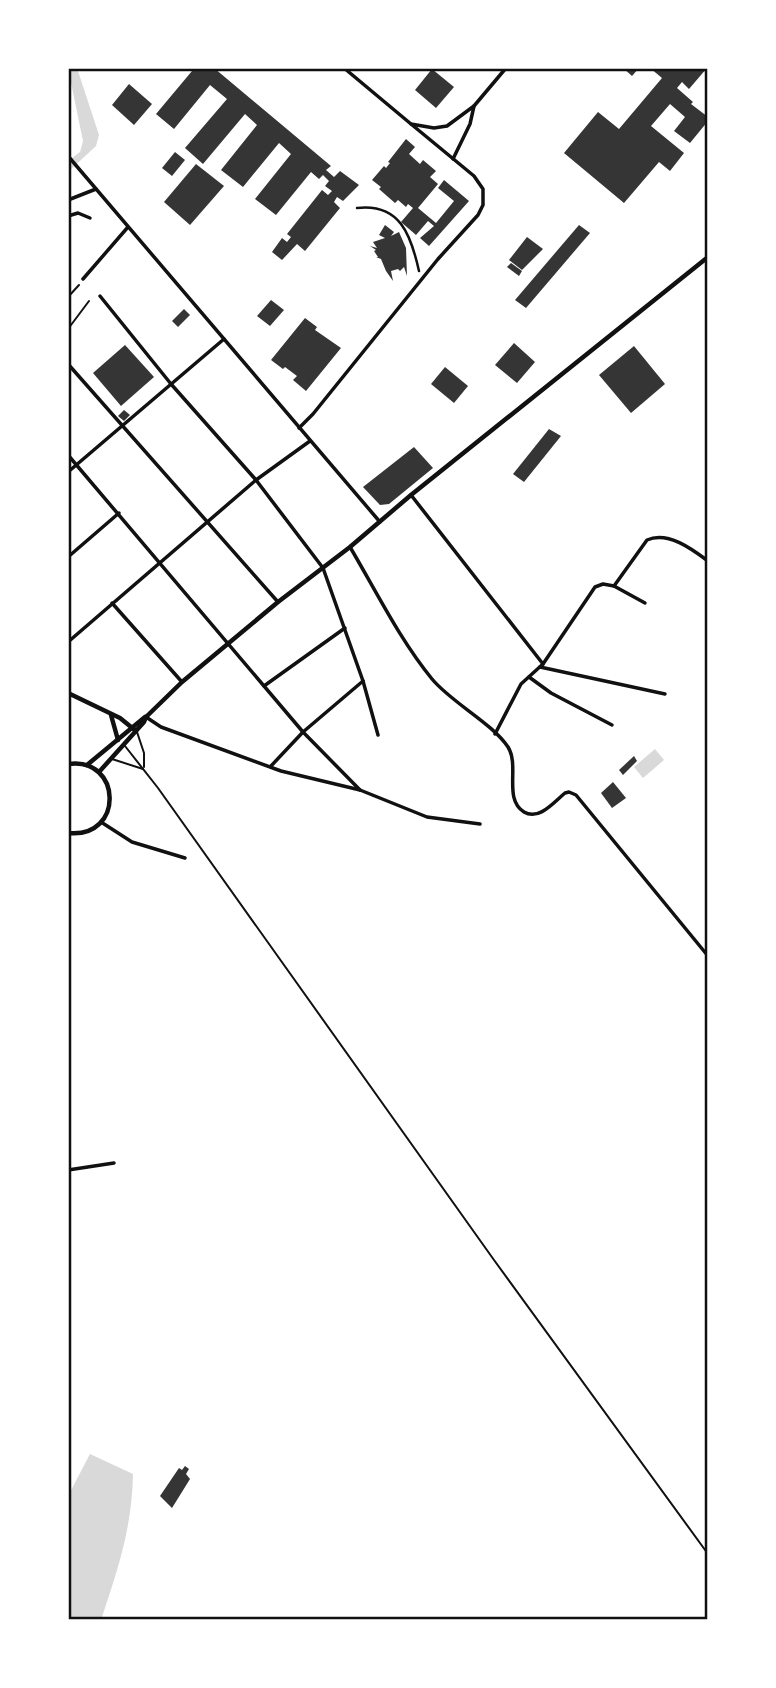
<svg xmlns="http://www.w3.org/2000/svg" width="776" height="1688" font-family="'Golos Text',sans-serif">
<rect width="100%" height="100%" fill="#fff"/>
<g fill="#d9d9d9">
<path d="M68,68H77L99,135L96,146L68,172V161L80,152L83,141Z"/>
<path d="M655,749L664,760L643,778L634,767Z"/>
<path d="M90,1454L133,1474C132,1528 118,1569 101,1620H68V1496Z"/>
</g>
<g fill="#353535">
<path d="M189,68H214L331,166L326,170L334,177L340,171L359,185L343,201L337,197L334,202L340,208L305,251L297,244L282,260L272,252L282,238L287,242L291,237L287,234L322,190L328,195L332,191L325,186L329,181L323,175L319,179L311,172L276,215L255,199L291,154L279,143L243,187L221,170L257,125L245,114L203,164L185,148L227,99L210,85L174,129L156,114L192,71Z"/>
<path d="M623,68H639L632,76Z"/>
<path d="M650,68H707L689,89L682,82L677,88L693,102L691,104L708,117V121L690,143L674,131L685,117L670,104L651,126L684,153L670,171L659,162L624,203L564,153L598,112L619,129L662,78Z"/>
<path d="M432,69L454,87L436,108L415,90Z"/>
<path d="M129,84L152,104L134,125L112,105Z"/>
<path d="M406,139L415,147L409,154L420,164L423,160L436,171L430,177L438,184L418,208L436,223L454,201L438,188L444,180L469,201L429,246L420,238L434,226L428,221L416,235L401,222L413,208L408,204L406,207L398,200L395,203L379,189L381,187L372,180L384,166L386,168L390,163L388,162Z"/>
<path d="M175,152L185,160L172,176L162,168Z"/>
<path d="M196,164L224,186L190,225L164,202Z"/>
<path d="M385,225L394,232L391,236L399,232L406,248L407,276L404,267L400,271L398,269L391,271L393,281L386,271L381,259L376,257H378L374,251L376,250L370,246L377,248L373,242L385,238L379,235Z"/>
<path d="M579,225L590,233L526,308L515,300Z"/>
<path d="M527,237L543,249L522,270L509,260Z"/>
<path d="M511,263L522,271L519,276L507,267Z"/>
<path d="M271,300L284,310L270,326L257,316Z"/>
<path d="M184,309L190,315L178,327L172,321Z"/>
<path d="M305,318L317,327L315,330L341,348L306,391L293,380L297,376L285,367L283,369L271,360Z"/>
<path d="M514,343L535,362L517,383L495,365Z"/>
<path d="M125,345L154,377L121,406L93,373Z"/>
<path d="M634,346L665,384L631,413L599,375Z"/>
<path d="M445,367L468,386L454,403L431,384Z"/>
<path d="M124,410L130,415L124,421L118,416Z"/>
<path d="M549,429L561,436L524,482L513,474Z"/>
<path d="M414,447L433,468L389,504L380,505L363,487Z"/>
<path d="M634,756L637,761L623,775L619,770Z"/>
<path d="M613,782L626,798L612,808L601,793Z"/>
<path d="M185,1466L189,1469L186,1474L190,1479L172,1508L160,1496L179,1468L182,1470Z"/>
</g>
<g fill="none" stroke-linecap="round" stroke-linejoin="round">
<g stroke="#111" stroke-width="2">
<path d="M68,297L79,285"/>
<path d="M68,329L89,301"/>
</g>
<g stroke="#111" stroke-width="2">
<path d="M137,732L144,753V767"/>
<path d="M125,746L158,788L494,1260L708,1554"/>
<path d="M112,759L143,769"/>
</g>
<path stroke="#111" stroke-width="2.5" d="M357,208C400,203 411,235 419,271"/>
<g stroke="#111" stroke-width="3.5">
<path d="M453,159L470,124L474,106"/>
<path d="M68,200L96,189"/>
<path d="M68,216L78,213L90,218"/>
<path d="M83,279L128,227"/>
<path d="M100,296L171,384L256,480L323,568L363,681L378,735"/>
<path d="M68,364L278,602"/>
<path d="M299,428L313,414L438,259L478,215L483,205V189L474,176L411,124"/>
<path d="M68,455L303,732L360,790"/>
<path d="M68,472L224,339"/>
<path d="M411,495L543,664"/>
<path d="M350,547C376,591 400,640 432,679C452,703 492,723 508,747C520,766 503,799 524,812C539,821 554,802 565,793L569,792L576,795L708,956"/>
<path d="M68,557L119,513"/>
<path d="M614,586L645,603"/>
<path d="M112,603L182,682"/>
<path d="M68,642L256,480L310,441"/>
<path d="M540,667L665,694"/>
<path d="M529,677L551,693L612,725"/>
<path d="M264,686L345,628"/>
<path d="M146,717L161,727L281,771L360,790L427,817L480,824"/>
<path d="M495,734L521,684L543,664L595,587L603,584L614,586L647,540C668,531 692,549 708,561"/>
<path d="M271,766L303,732L363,681"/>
<path d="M101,822L132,842L185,858"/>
<path d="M68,1170L114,1163"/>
</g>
<g stroke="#111" stroke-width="3.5">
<path d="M344,68L411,124L434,128L447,126L474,106L506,68"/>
<path d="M68,156L380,522"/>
</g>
<g stroke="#111" stroke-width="4.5">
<path d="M68,693L120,718L136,731"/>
<path d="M111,715L118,740"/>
<path d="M68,764C122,756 125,839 68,833"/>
<path d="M87,765L145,717"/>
<path d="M99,772L144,722L146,717L182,682L278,602L350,547L411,495L708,257"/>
</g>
</g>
<rect width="776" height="1688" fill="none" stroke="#ffffff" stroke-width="140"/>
<rect x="70" y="70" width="636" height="1548" fill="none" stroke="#111" stroke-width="2.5"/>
</svg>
